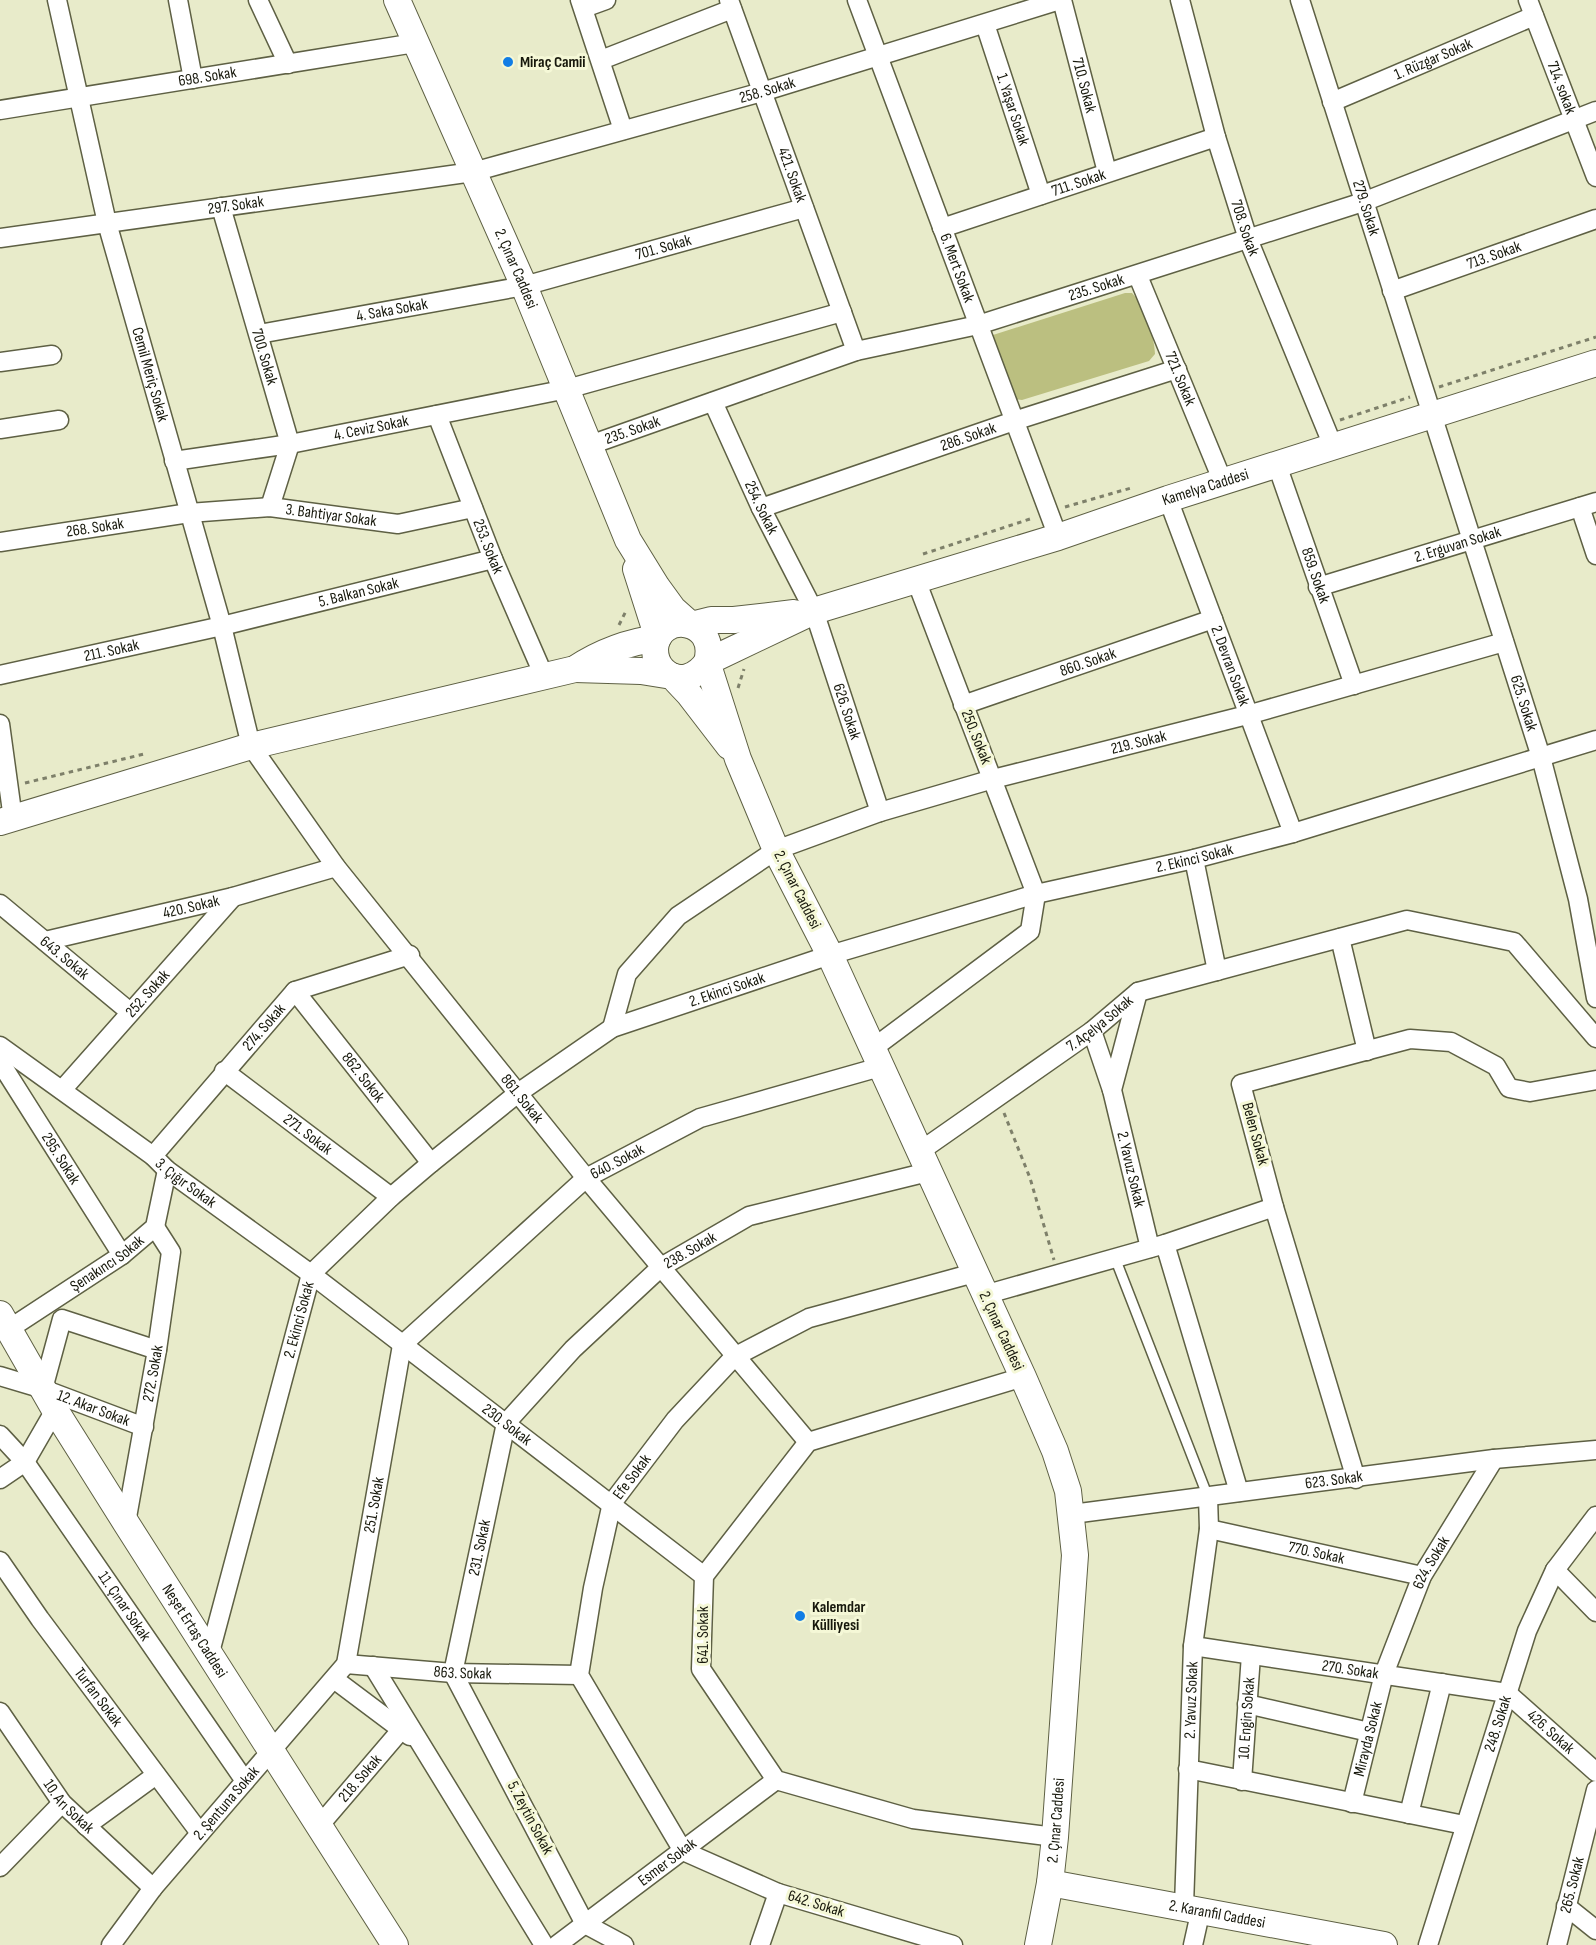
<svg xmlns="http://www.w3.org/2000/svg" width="1596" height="1945" font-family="'Sofia Sans Condensed',sans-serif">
<rect width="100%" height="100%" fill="#e8ebca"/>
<path fill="#bbbf80" d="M1125,293H1132C1145,306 1154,336 1155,354L1149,361L1022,400L1013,399L992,345L993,335Z"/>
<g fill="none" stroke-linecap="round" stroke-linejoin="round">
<defs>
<path id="lane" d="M1115,1258L1208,1497"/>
<g id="street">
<path id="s1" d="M57,0L107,223L222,626L251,746L336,867L586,1178L808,1442"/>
<path d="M178,0L193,79"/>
<path d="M258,0L288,64"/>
<path d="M580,0L623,130"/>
<path id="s2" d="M729,0L856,351"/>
<path id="s3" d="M857,0L1058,537"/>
<path id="s4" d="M1062,0L1107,172"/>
<path id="s5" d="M1180,0L1216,137L1248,239L1333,446"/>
<path id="s6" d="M1300,0L1541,757L1578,899L1596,998"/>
<path id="s7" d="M1528,0L1596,177"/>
<path d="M584,8L606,0"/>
<path id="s8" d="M985,24L1041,195"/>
<path d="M601,60L732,9"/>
<path id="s9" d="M1332,102L1534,16"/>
<path id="s10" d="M0,110L415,43"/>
<path id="s11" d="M221,207L290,444L270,507"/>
<path id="s12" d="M942,228L1216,137"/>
<path id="s13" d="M0,238L473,172L762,92L1060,0"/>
<path id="s14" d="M1138,276L1223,482"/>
<path id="s15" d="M1392,291L1596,219"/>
<path id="s16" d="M259,334L524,286L804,208"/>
<path d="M0,362L52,355"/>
<path id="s17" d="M713,402L761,508L814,611L880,812"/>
<path id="s18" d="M437,415L493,559L544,676"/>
<path d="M0,429L59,420"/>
<path id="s19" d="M590,445L856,351L978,325L1363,202L1596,111"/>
<path id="s20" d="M174,461L290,444L567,389L842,312"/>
<path id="s21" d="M1277,465L1354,685"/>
<path id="s22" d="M1168,499L1293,833"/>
<path d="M1580,507L1596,555"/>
<path id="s23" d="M761,508L1014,421L1177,369"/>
<path id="s24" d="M0,542L189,513L270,507L398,524L473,508"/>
<path id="s25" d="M1318,587L1596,502"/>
<path id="s26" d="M0,675L222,626L493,559"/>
<path id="s27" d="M963,705L1213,619"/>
<path d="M0,724L13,819"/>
<path d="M1194,859L1217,971"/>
<path id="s28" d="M0,904L130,1012"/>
<path d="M1340,938L1367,1051"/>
<path id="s29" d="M45,941L233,897L336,867"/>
<path id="s30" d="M295,991L431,1163"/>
<path id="s31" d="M1138,992L1112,1090L1150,1248"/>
<path id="s32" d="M612,1028L627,974L678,916L776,850L880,812L993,779L1251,714L1504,642"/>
<path d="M1092,1031L1112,1090"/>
<path id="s33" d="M0,1046L153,1156L167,1170L311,1274L704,1576"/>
<path d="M872,1049L1030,931L1036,894L916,580"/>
<path id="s34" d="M0,1062L122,1255"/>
<path id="s35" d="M224,1071L391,1197"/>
<path id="s36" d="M62,1090L233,897"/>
<path id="s37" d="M919,1152L1092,1031L1138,992L1407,920L1514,942L1596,1038"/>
<path id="s38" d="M153,1156L295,991L410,955"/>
<path d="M1165,1244L1239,1492"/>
<path d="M984,1295L1165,1244L1274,1207"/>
<path id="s39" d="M9,1329L122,1255L155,1227L167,1170"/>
<path id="s40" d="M0,1376L43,1389L144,1427"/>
<path d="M1023,1377L808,1442L704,1576L701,1669L776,1780L913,1819L1055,1837"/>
<path d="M43,1389L62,1319L157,1350"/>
<path id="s41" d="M0,1435L25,1462L245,1781"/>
<path d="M0,1479L25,1462L55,1410"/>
<path d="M1356,1479L1274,1207L1241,1084L1410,1039L1451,1042L1496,1066L1509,1088L1530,1092L1596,1080"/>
<path id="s42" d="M1072,1514L1494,1459L1596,1450"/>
<path id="s43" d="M126,1523L157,1350L171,1252L155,1227"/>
<path id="s44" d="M1209,1529L1422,1576"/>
<path id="s45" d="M0,1561L40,1619L200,1833"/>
<path d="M1555,1570L1596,1612"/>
<path id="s46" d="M1193,1646L1507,1693L1596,1772"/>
<path id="s47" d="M209,1656L311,1274L391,1197L431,1163L518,1093L612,1028L830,955L1036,894L1194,859L1293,833L1596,740"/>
<path id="s48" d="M346,1664L453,1673L579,1675"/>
<path d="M373,1666L544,1945"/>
<path d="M334,1679L410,1736"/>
<path d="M1247,1704L1369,1732"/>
<path id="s49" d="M0,1712L62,1803L153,1888"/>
<path d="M1188,1769L1464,1825"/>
<path id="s50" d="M1242,1781L1251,1655"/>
<path id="s51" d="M1352,1803L1384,1674L1422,1576L1494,1459"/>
<path d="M1409,1814L1442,1683"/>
<path d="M86,1826L156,1775"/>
<path id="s52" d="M319,1826L401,1730"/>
<path d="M0,1867L62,1803"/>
<path id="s53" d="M1184,1906L1193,1646L1209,1529L1208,1497"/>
<path d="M1566,1906L1596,1930"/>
<path id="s54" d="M111,1945L153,1888L346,1664L402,1345L586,1178L700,1118L880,1067"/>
<path id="s55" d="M557,1945L776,1780"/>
<path id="s56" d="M624,1945L585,1924L453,1673L506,1423L573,1349L661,1267L749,1216L928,1172"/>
<path d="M760,1945L778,1893"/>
<path id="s57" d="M953,1945L778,1893L683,1851L579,1675L593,1588L612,1503L675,1420L734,1357L809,1318L974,1273"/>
<path d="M1193,1945L1201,1909"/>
<path id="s58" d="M1428,1945L1527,1631L1555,1570L1596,1516"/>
<path id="s59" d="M1557,1945L1596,1790"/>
</g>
<g id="secondary">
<path id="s60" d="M397,0L524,286L628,540L657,587L673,609L691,625L711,620H734L794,613"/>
<path d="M575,669L641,671L672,676L689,694L729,746"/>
<path d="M0,822L251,746L575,669C601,652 628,642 658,638L636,569"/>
<path id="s61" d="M0,1314L55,1410L126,1523L395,1945"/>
<path id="s62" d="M1050,1883L1384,1945"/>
<path id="s63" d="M1038,1945L1050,1883L1055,1837L1075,1555L1068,1491L1055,1451L1023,1377L830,955L776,850L738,759L707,662C719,618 658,610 655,649C655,657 658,665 663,670C678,685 697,677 707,662L814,611L1058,537L1168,499L1596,363"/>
</g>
</defs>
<use href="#lane" stroke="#5e6044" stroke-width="12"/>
<use href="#street" stroke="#5e6044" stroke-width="21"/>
<use href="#secondary" stroke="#5e6044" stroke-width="28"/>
<g stroke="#7e806a" stroke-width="3" stroke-dasharray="4.5 4.5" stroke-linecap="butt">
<path d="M1439,387L1596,337"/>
<path d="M1340,420L1410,397"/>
<path d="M1065,507L1131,488"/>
<path d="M923,554L1033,518"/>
<path d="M619,625L627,609"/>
<path d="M738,688L744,669"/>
<path d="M25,783L144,754"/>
<path d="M1004,1113L1030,1178L1054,1260"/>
</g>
<use href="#lane" stroke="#fff" stroke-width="9"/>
<use href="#street" stroke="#fff" stroke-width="18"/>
<use href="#secondary" stroke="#fff" stroke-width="26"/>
</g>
<g fill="#117de5" stroke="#f5f8d7" stroke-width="2">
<circle cx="508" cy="62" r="6"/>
<circle cx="800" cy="1616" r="6"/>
</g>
<g text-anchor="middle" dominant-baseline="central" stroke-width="6" stroke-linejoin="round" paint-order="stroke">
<g font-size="16" fill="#17180c" stroke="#f5f8d7">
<text stroke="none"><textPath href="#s9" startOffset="110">1. Rüzgar Sokak</textPath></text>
<text stroke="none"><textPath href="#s10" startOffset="210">698. Sokak</textPath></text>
<text stroke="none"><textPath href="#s4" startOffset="88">710. Sokak</textPath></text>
<text stroke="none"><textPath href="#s7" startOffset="94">714. sokak</textPath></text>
<text stroke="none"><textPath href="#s13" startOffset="783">258. Sokak</textPath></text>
<text stroke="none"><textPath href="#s8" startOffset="90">1. Yaşar Sokak</textPath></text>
<text stroke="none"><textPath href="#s2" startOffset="186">421. Sokak</textPath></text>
<text stroke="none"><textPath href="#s12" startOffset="144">711. Sokak</textPath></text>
<text stroke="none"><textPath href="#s13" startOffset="238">297. Sokak</textPath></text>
<text stroke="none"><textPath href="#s6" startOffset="218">279. Sokak</textPath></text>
<text stroke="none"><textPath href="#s5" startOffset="237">708. Sokak</textPath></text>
<text stroke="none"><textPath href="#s16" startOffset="414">701. Sokak</textPath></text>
<text stroke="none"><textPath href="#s15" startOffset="108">713. Sokak</textPath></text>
<text stroke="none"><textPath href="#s60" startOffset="294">2. Çınar Caddesi</textPath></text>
<text stroke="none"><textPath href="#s3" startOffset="286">6. Mert Sokak</textPath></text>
<text stroke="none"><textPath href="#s19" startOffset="531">235. Sokak</textPath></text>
<text stroke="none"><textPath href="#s16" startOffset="135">4. Saka Sokak</textPath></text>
<text stroke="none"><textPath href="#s11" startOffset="156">700. Sokak</textPath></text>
<text stroke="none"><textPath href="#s1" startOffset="386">Cemil Meriç Sokak</textPath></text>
<text stroke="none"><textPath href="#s14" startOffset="111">721. Sokak</textPath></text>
<text stroke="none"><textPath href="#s20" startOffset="200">4. Ceviz Sokak</textPath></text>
<text stroke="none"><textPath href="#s19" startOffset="45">235. Sokak</textPath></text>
<text stroke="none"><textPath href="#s23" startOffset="219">286. Sokak</textPath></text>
<text stroke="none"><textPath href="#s63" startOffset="2060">Kamelya Caddesi</textPath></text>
<text stroke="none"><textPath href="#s17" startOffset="116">254. Sokak</textPath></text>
<text stroke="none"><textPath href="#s24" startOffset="334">3. Bahtiyar Sokak</textPath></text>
<text stroke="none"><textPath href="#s24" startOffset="96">268. Sokak</textPath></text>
<text stroke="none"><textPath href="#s25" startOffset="146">2. Erguvan Sokak</textPath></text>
<text stroke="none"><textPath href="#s18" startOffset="141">253. Sokak</textPath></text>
<text stroke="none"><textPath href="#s21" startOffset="117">859. Sokak</textPath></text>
<text stroke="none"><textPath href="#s26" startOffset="368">5. Balkan Sokak</textPath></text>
<text stroke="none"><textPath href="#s26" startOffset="114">211. Sokak</textPath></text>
<text stroke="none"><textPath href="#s27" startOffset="132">860. Sokak</textPath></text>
<text stroke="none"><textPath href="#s22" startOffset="178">2. Devran Sokak</textPath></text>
<text stroke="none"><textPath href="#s6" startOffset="738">625. Sokak</textPath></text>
<text stroke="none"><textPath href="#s17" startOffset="338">626. Sokak</textPath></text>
<text transform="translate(976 737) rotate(68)">250. Sokak</text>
<text stroke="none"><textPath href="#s32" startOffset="630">219. Sokak</textPath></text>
<text stroke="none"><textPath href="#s47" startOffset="1392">2. Ekinci Sokak</textPath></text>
<text transform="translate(797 890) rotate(63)">2. Çınar Caddesi</text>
<text stroke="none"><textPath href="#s29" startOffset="150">420. Sokak</textPath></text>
<text stroke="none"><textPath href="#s28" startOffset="84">643. Sokak</textPath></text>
<text stroke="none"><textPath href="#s47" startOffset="906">2. Ekinci Sokak</textPath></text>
<text stroke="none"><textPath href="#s36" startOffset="129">252. Sokak</textPath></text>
<text stroke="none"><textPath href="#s37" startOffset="222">7. Açelya Sokak</textPath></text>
<text stroke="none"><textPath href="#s38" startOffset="170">274. Sokak</textPath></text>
<text stroke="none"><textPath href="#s30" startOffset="110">862. Sokok</textPath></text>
<text stroke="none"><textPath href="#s1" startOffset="1216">861. Sokak</textPath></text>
<text stroke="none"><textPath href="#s35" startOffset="105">271. Sokak</textPath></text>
<text transform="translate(1255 1134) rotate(75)">Belen Sokak</text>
<text stroke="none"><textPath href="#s34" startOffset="114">295. Sokak</textPath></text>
<text stroke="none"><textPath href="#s54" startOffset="974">640. Sokak</textPath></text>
<text stroke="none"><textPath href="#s31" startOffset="183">2. Yavuz Sokak</textPath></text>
<text stroke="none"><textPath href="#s33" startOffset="231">3. Çığır Sokak</textPath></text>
<text stroke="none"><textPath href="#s56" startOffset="837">238. Sokak</textPath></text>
<text stroke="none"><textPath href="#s39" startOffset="118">Şenakıncı Sokak</textPath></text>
<text stroke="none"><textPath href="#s47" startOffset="348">2. Ekinci Sokak</textPath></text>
<text transform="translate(1001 1331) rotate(65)">2. Çınar Caddesi</text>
<text stroke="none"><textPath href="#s43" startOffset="152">272. Sokak</textPath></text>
<text stroke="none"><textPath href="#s40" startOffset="99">12. Akar Sokak</textPath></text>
<text stroke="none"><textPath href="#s33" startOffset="633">230. Sokak</textPath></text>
<text stroke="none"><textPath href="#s57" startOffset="699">Efe Sokak</textPath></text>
<text stroke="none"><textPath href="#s42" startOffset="264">623. Sokak</textPath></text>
<text stroke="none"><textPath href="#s54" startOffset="528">251. Sokak</textPath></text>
<text stroke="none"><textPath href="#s56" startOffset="456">231. Sokak</textPath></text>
<text stroke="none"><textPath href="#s44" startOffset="110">770. Sokak</textPath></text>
<text stroke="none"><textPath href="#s51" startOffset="254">624. Sokak</textPath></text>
<text stroke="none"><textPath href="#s41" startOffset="212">11. Çınar Sokak</textPath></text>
<text stroke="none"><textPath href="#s61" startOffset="372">Neşet Ertaş Caddesi</textPath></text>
<text transform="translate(703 1635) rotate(-90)">641. Sokak</text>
<text stroke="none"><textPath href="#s46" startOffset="159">270. Sokak</textPath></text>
<text stroke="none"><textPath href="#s48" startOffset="117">863. Sokak</textPath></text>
<text stroke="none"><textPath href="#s45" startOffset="168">Turfan Sokak</textPath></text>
<text stroke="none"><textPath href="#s53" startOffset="206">2. Yavuz Sokak</textPath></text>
<text stroke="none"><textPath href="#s50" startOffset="63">10. Engin Sokak</textPath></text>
<text stroke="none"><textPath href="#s58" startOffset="232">248. Sokak</textPath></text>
<text stroke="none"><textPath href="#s46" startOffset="376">426. Sokak</textPath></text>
<text stroke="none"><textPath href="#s51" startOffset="66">Mirayda Sokak</textPath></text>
<text stroke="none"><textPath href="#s52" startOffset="63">218. Sokak</textPath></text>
<text stroke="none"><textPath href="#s54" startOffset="183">2. Şentuna Sokak</textPath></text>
<text stroke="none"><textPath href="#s49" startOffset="117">10. Arı Sokak</textPath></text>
<text transform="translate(530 1818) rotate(62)">5. Zeytin Sokak</text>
<text stroke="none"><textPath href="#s63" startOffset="126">2. Çınar Caddesi</textPath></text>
<text stroke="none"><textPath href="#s55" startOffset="138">Esmer Sokak</textPath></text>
<text stroke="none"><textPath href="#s59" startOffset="62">265. Sokak</textPath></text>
<text transform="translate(816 1904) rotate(17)">642. Sokak</text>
<text stroke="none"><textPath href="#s62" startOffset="170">2. Karanfil Caddesi</textPath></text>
</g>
<g font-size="16" font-weight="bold" fill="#17180c" stroke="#f5f8d7" text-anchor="start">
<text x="520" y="62">Miraç Camii</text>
<text x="812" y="1607">Kalemdar<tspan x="812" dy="18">Külliyesi</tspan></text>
</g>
</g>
</svg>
